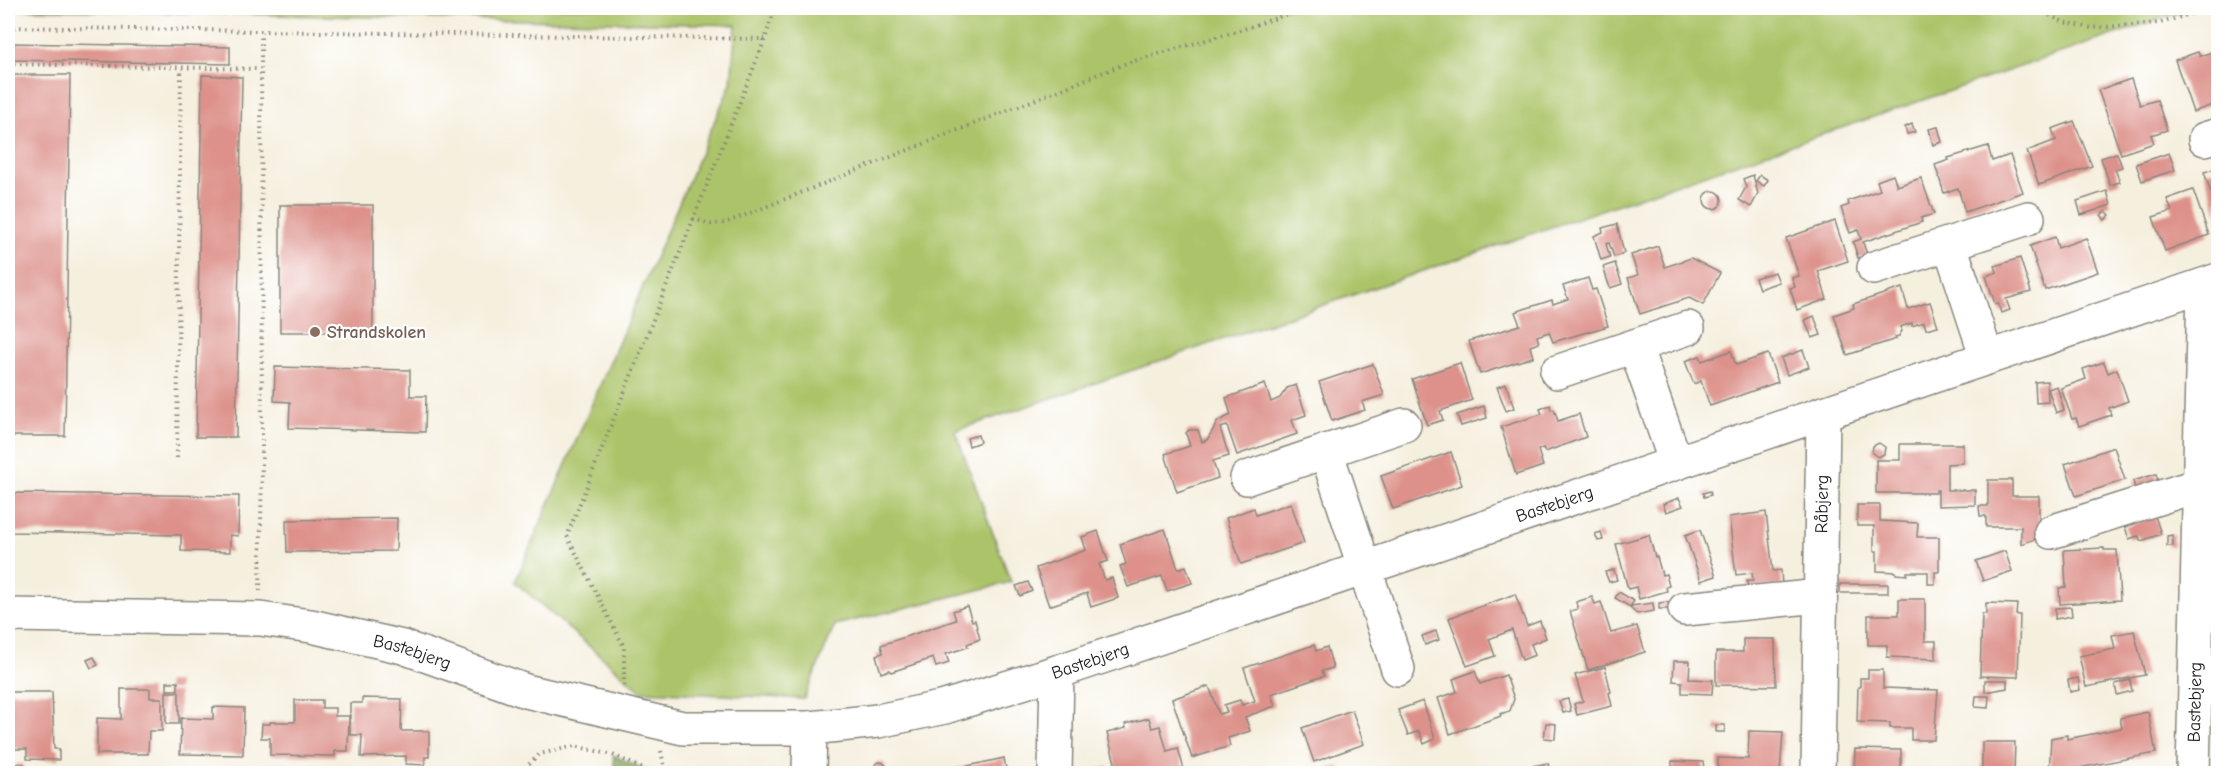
<svg xmlns="http://www.w3.org/2000/svg" width="2226" height="781" font-family="'Comic Neue',sans-serif">
<rect width="100%" height="100%" fill="#fff"/>
<filter id="ink" filterUnits="userSpaceOnUse"><feTurbulence type="fractalNoise" baseFrequency=".0167" numOctaves="2"/><feDisplacementMap in="SourceGraphic" scale="12" xChannelSelector="R" yChannelSelector="G"/><feConvolveMatrix kernelMatrix="1 2 1 2 8 2 1 2 1" color-interpolation-filters="sRGB"/></filter>
<filter id="wash" filterUnits="userSpaceOnUse"><feTurbulence type="fractalNoise" baseFrequency=".008" numOctaves="4" result="noise"/><feDisplacementMap in="SourceGraphic" scale="24" xChannelSelector="R" yChannelSelector="G"/><feGaussianBlur stdDeviation="1.35" result="paint"/><feColorMatrix in="noise" values="0 0 0 0 0 0 0 0 0 0 0 0 0 0 0 0 0 1.4 0 .05"/><feComposite in="paint" operator="in"/></filter>
<g filter="url(#wash)">
<rect width="100%" height="100%" fill="#f5efde"/>
<path fill="#acc469" stroke="#647042" stroke-width="1.5" d="M8,8H2192L955,431L1011,582L835,625L804,699L641,691L515,582L731,83L736,25L8,9Z"/>
<path fill="#89aa5d" stroke="#52633c" stroke-width="1.5" d="M613,755L648,771L649,773H615Z"/>
<g id="blocks">
<g fill="#dd918a">
<path d="M8,43L230,47V64L8,60Z"/>
<path d="M2218,50V103L2193,112L2175,60L2198,52L2200,56Z"/>
<path d="M8,75H70L65,436H8Z"/>
<path d="M202,75L242,77L236,437H196Z"/>
<path d="M2131,79L2140,105L2157,100L2167,130L2151,135L2154,143L2121,154L2098,90Z"/>
<path d="M2074,121L2092,166L2039,185L2027,151L2056,140L2052,129Z"/>
<path d="M1912,124L1915,132L1907,134L1905,127Z"/>
<path d="M1938,127L1942,142L1933,145L1929,129Z"/>
<path d="M1988,146L1992,161L2010,155L2023,192L1965,212L1958,188L1944,193L1935,165L1949,160L1948,158Z"/>
<path d="M2117,153L2122,167L2115,169L2120,182L2110,185L2101,158Z"/>
<path d="M2169,153L2175,170L2142,181L2136,164Z"/>
<path d="M2218,168V213L2204,172Z"/>
<path d="M1753,175L1758,194L1751,207L1739,200L1746,187L1743,179Z"/>
<path d="M1760,175L1768,180L1764,186L1756,181Z"/>
<path d="M1893,175L1897,186L1921,178L1934,214L1921,218L1922,222L1863,242L1867,255L1858,258L1853,242L1861,239L1858,230L1850,233L1841,208L1849,205L1848,201L1880,190L1877,181Z"/>
<path d="M2193,190L2209,235L2165,251L2153,217L2172,211L2167,199Z"/>
<path d="M2107,191L2111,205L2081,215L2077,201Z"/>
<circle cx="1713" cy="200" r="9"/>
<rect x="280" y="205" width="93" height="127"/>
<path d="M2106,211L2110,215L2105,220L2101,215Z"/>
<path d="M1835,221L1848,261L1818,271L1827,299L1797,310L1790,288L1795,287L1792,278L1799,276L1786,238Z"/>
<path d="M1617,224L1624,253L1614,257L1609,243L1606,244L1610,257L1601,260L1594,236L1603,232L1602,228Z"/>
<path d="M2055,237L2058,248L2086,238L2098,272L2045,290L2030,246Z"/>
<path d="M1658,246L1665,267L1691,258L1720,273L1703,305L1689,298L1640,314L1628,278L1638,275L1631,255Z"/>
<path d="M2020,258L2031,292L2006,299L2010,310L2001,313L1998,303L1995,304L1986,276L1997,272L1995,266Z"/>
<path d="M1615,263L1622,284L1610,288L1603,267Z"/>
<path d="M1775,272L1779,282L1759,289L1755,278Z"/>
<path d="M1588,278L1592,290L1596,289L1608,326L1553,342L1549,332L1537,336L1539,343L1530,346L1533,357L1480,374L1469,341L1520,325L1515,312L1552,300L1553,304L1568,299L1563,286Z"/>
<path d="M1902,288L1908,309L1930,302L1938,326L1926,329L1924,322L1912,326V323L1900,327L1902,331L1899,336L1895,337L1896,339L1847,355L1834,315L1854,308L1853,304Z"/>
<path d="M1814,316L1821,335L1812,338L1805,320Z"/>
<path d="M1803,350L1809,367L1787,375L1781,358Z"/>
<path d="M1731,351L1736,365L1768,354L1778,382L1710,406L1701,381L1694,384L1685,361L1700,356L1702,361Z"/>
<path d="M2104,362L2108,373L2117,369L2128,401L2109,408L2111,415L2079,426L2076,418L2072,419L2061,388L2086,379L2083,369Z"/>
<path d="M1460,363L1472,400L1440,411L1443,420L1427,425L1412,379Z"/>
<path d="M1373,364L1384,395L1362,402L1365,410L1332,421L1319,382Z"/>
<path d="M275,367L410,370V396H426L425,432L289,428L290,402L274,401Z"/>
<path d="M2047,381L2048,402L2036,403L2035,382Z"/>
<path d="M1265,384L1271,402L1280,398L1287,388L1296,385L1306,415L1292,420L1297,434L1237,455L1227,426L1220,428L1229,456L1213,461L1218,478L1177,492L1165,454L1190,446L1186,433L1189,430H1198L1202,442L1207,440L1218,421L1231,415L1226,398Z"/>
<path d="M1506,384L1514,408L1506,411L1497,387Z"/>
<path d="M2057,386L2064,410L2056,413L2048,389Z"/>
<path d="M1550,405L1551,410L1554,409L1558,421L1579,414L1586,437L1545,452L1543,448L1538,450L1543,466L1516,475L1501,427L1542,414L1540,409Z"/>
<path d="M1484,406L1487,418L1461,426L1457,415Z"/>
<path d="M978,435L980,442L969,446L967,438Z"/>
<path d="M1879,443L1885,447L1884,454L1878,457L1872,453L1873,446Z"/>
<path d="M1900,444H1963V463L1947,464V490H1975V505L1938,506V490H1936V493H1876V460H1900Z"/>
<path d="M2114,447L2125,480L2076,496L2065,464Z"/>
<path d="M1451,452L1462,485L1393,509L1381,476Z"/>
<path d="M2156,474L2159,485L2136,492L2133,481Z"/>
<path d="M1988,480H2012V496H2039V526L2044,536L2021,544V527H1986V516H1980L1979,506H1988Z"/>
<path d="M1710,491L1711,495L1704,497L1703,493Z"/>
<path d="M8,493L239,496L238,536L230,535V552L181,551V535L8,532Z"/>
<path d="M1679,498L1683,506L1666,512L1663,504Z"/>
<path d="M1291,503L1304,543L1241,564L1226,518L1254,508L1256,515Z"/>
<path d="M1857,505H1880V521L1918,523L1917,537H1939V572H1935V584H1928V572H1907V575L1896,574V572L1877,571V551H1874V526H1857Z"/>
<path d="M1766,512L1773,571L1781,570L1782,586L1748,589L1747,581H1753L1752,573L1736,575L1729,517Z"/>
<path d="M2155,516L2161,534L2141,541L2138,536L2129,539L2125,527Z"/>
<path d="M397,518L396,551L287,552L286,520Z"/>
<path d="M1165,529L1178,569L1186,566L1192,583L1167,591L1162,576L1128,587L1120,566L1126,564L1120,544Z"/>
<path d="M1700,530L1716,576L1701,581L1685,535Z"/>
<path d="M1098,531L1108,561L1099,564L1105,580L1112,578L1118,598L1091,607L1087,593L1049,606L1036,568L1086,550L1082,537Z"/>
<path d="M1601,532L1603,540L1598,541L1595,534Z"/>
<path d="M1649,535L1655,557H1657L1662,575L1666,574L1669,586L1666,587L1667,591L1639,599L1636,587L1628,589L1616,544Z"/>
<path d="M2173,535V546H2167V536Z"/>
<path d="M2104,548V550H2117L2120,600L2060,604L2059,588L2066,587L2064,550Z"/>
<path d="M2005,551L2012,571L1983,581L1976,561Z"/>
<path d="M1614,570L1617,580L1609,582L1605,572Z"/>
<path d="M1028,582L1032,591L1020,596L1016,586Z"/>
<rect x="1840" y="584" width="48" height="9"/>
<path d="M1619,592L1634,601L1630,607L1615,598Z"/>
<path d="M1515,594L1527,626L1540,621L1546,638L1531,644L1535,655L1522,660L1512,630L1489,639L1495,656L1467,666L1449,618Z"/>
<path d="M1592,597L1595,604L1601,602L1611,633L1637,626L1645,652L1588,670L1570,611L1578,609L1576,602Z"/>
<path d="M1899,599H1925V641H1936V659L1887,657V645H1868V615H1899Z"/>
<path d="M1668,602L1669,609H1659V603Z"/>
<path d="M1653,603L1654,611L1637,614L1631,609V606Z"/>
<path d="M1986,603L2017,604L2016,615H2020L2018,677L1980,676L1982,614H1986Z"/>
<path d="M967,606L972,621L975,620L980,639L967,644L968,647L946,654L949,663L936,667L933,658L891,672L890,670L881,673L876,655L883,653L881,645L956,620L953,611Z"/>
<path d="M2071,607L2072,616L2055,619V608Z"/>
<path d="M1436,631L1439,640L1425,645L1422,636Z"/>
<path d="M2134,631L2145,675L2086,687L2079,656L2115,649L2112,635Z"/>
<path d="M1743,639H1775L1776,686L1716,685V652H1743Z"/>
<path d="M1314,645L1316,651L1327,647L1333,668L1322,671L1324,676L1271,694L1275,706L1245,717L1250,731L1228,738L1230,746L1192,758L1172,699L1209,686L1219,714L1227,712L1224,705L1240,700L1242,705L1255,701L1244,668Z"/>
<path d="M94,657L98,665L91,668L87,660Z"/>
<path d="M1674,661H1690L1689,679L1713,680L1712,694L1682,693V682L1673,681Z"/>
<path d="M1605,667L1611,692L1609,693L1612,706L1577,715L1574,704L1583,701L1575,675Z"/>
<path d="M1868,670H1883V688L1938,690L1934,740H1911V728H1890V723L1857,722L1858,687H1860V678H1868Z"/>
<path d="M1475,671L1480,684L1506,675L1514,699L1510,711L1500,714L1501,716L1450,734L1438,698L1457,692L1453,679Z"/>
<path d="M2078,678L2080,690L2070,692L2068,680Z"/>
<path d="M1985,680H2007V688L1985,692Z"/>
<path d="M2130,680L2132,691L2117,695L2115,684Z"/>
<rect x="167" y="682" width="11" height="8"/>
<path d="M121,689H150V698H162V731H149L148,754H97V718L121,719Z"/>
<path d="M8,692H52L54,749H59V760L27,759V749H8Z"/>
<rect x="166" y="692" width="13" height="32"/>
<path d="M1976,696H1989L1988,708L1975,707Z"/>
<path d="M362,698L402,699L401,731H429V757H425V765L406,764V756L361,757L362,735H350V703H362Z"/>
<path d="M1568,699L1571,711L1563,713L1559,701Z"/>
<path d="M295,700H322V708H335V716H349L348,751H335V756L270,755V738H261L262,724H270V722H295Z"/>
<path d="M1423,701L1435,739L1424,744L1419,731L1408,735L1398,710Z"/>
<path d="M213,707L244,708L243,755L180,754L181,718L213,719Z"/>
<path d="M1352,710L1364,744L1314,762L1302,728Z"/>
<path d="M2148,712L2156,753L2074,769L2075,774H2049L2051,738L2067,735V739L2122,728L2120,718Z"/>
<path d="M1149,718L1152,728L1160,726L1167,751L1178,748L1185,773L1118,774L1107,733L1126,728L1125,724Z"/>
<path d="M1546,723L1556,724L1555,739L1544,738Z"/>
<rect x="1716" y="725" width="9" height="7"/>
<path d="M1749,731L1783,732L1780,774H1718V758L1748,759Z"/>
<path d="M1982,742H2015L2014,774H1982Z"/>
<path d="M1855,749L1901,750V774H1854Z"/>
<path d="M1004,758L1007,774H955L954,769Z"/>
<path d="M1672,761L1703,762L1705,774H1672Z"/>
<circle cx="880" cy="768" r="6"/>
<path d="M1548,763L1550,772L1534,774L1533,766Z"/>
<path d="M16,764H24L23,774L15,773Z"/>
<path d="M1340,766L1341,774H1329L1328,769Z"/>
<path d="M1109,767L1110,774H1089V770Z"/>
</g>
</g>
</g>
<g filter="url(#ink)">
<use href="#blocks" fill-opacity="0" stroke="#88867d" stroke-width="1.5"/>
<g fill="none" stroke-linecap="round" stroke-linejoin="round">
<defs>
<g id="minor">
<path d="M2205,139L2218,135"/>
<path d="M1950,245L1987,358"/>
<path d="M1874,268L2028,218"/>
<path d="M1635,346L1676,463"/>
<path d="M1557,372L1688,328"/>
<path d="M1326,451L1398,669"/>
<path d="M1247,478L1404,425"/>
<path d="M2051,532L2218,479"/>
<path d="M1685,609L1820,596"/>
<path id="s1" d="M8,615L260,619L311,626L403,647L526,691L683,728H810L878,721L945,707L1057,672L2218,280"/>
<path d="M809,774L810,728"/>
<path d="M1055,774L1057,672"/>
<path id="s2" d="M1818,774L1823,413"/>
<path id="s3" d="M2193,774L2204,285"/>
</g>
</defs>
<use href="#minor" stroke="#88867d" stroke-width="36"/>
<g stroke="#88867d" stroke-width="4" stroke-dasharray="1.5 4.5" stroke-linecap="butt">
<path d="M2033,8L2064,22L2091,28L2160,23L2212,8"/>
<path d="M8,27L765,39"/>
<path d="M8,64L260,69"/>
<path d="M693,219L711,224L725,223L1124,64L1247,28L1305,8"/>
<path d="M177,458L181,68"/>
<path d="M260,591L262,459L261,32"/>
<path d="M624,686V647L567,536L765,39L775,8"/>
<path d="M661,751L666,774"/>
<path d="M524,774V769L540,754L575,746L613,755L648,771L658,774"/>
</g>
<use href="#minor" stroke="#fff" stroke-width="33"/>
</g>
</g>
<circle fill="#8d6e63" stroke="#fff" stroke-width="2" cx="315" cy="332" r="6"/>
<g text-anchor="middle" dominant-baseline="central" stroke-width="4.5" stroke-linejoin="round" paint-order="stroke">
<g font-size="18" font-weight="bold" fill="#785e54" stroke="#fff" text-anchor="start">
<text x="327" y="332">Strandskolen</text>
</g>
<g font-size="18" fill="#1c1c1c" stroke="#fff">
<text stroke="none"><textPath href="#s1" startOffset="1596">Bastebjerg</textPath></text>
<text stroke="none"><textPath href="#s2" startOffset="270">Råbjerg</textPath></text>
<text stroke="none"><textPath href="#s1" startOffset="408">Bastebjerg</textPath></text>
<text stroke="none"><textPath href="#s1" startOffset="1106">Bastebjerg</textPath></text>
<text stroke="none"><textPath href="#s3" startOffset="72">Bastebjerg</textPath></text>
</g>
</g>
<rect width="2226" height="781" fill="none" stroke="#fff" stroke-width="30"/>
</svg>
